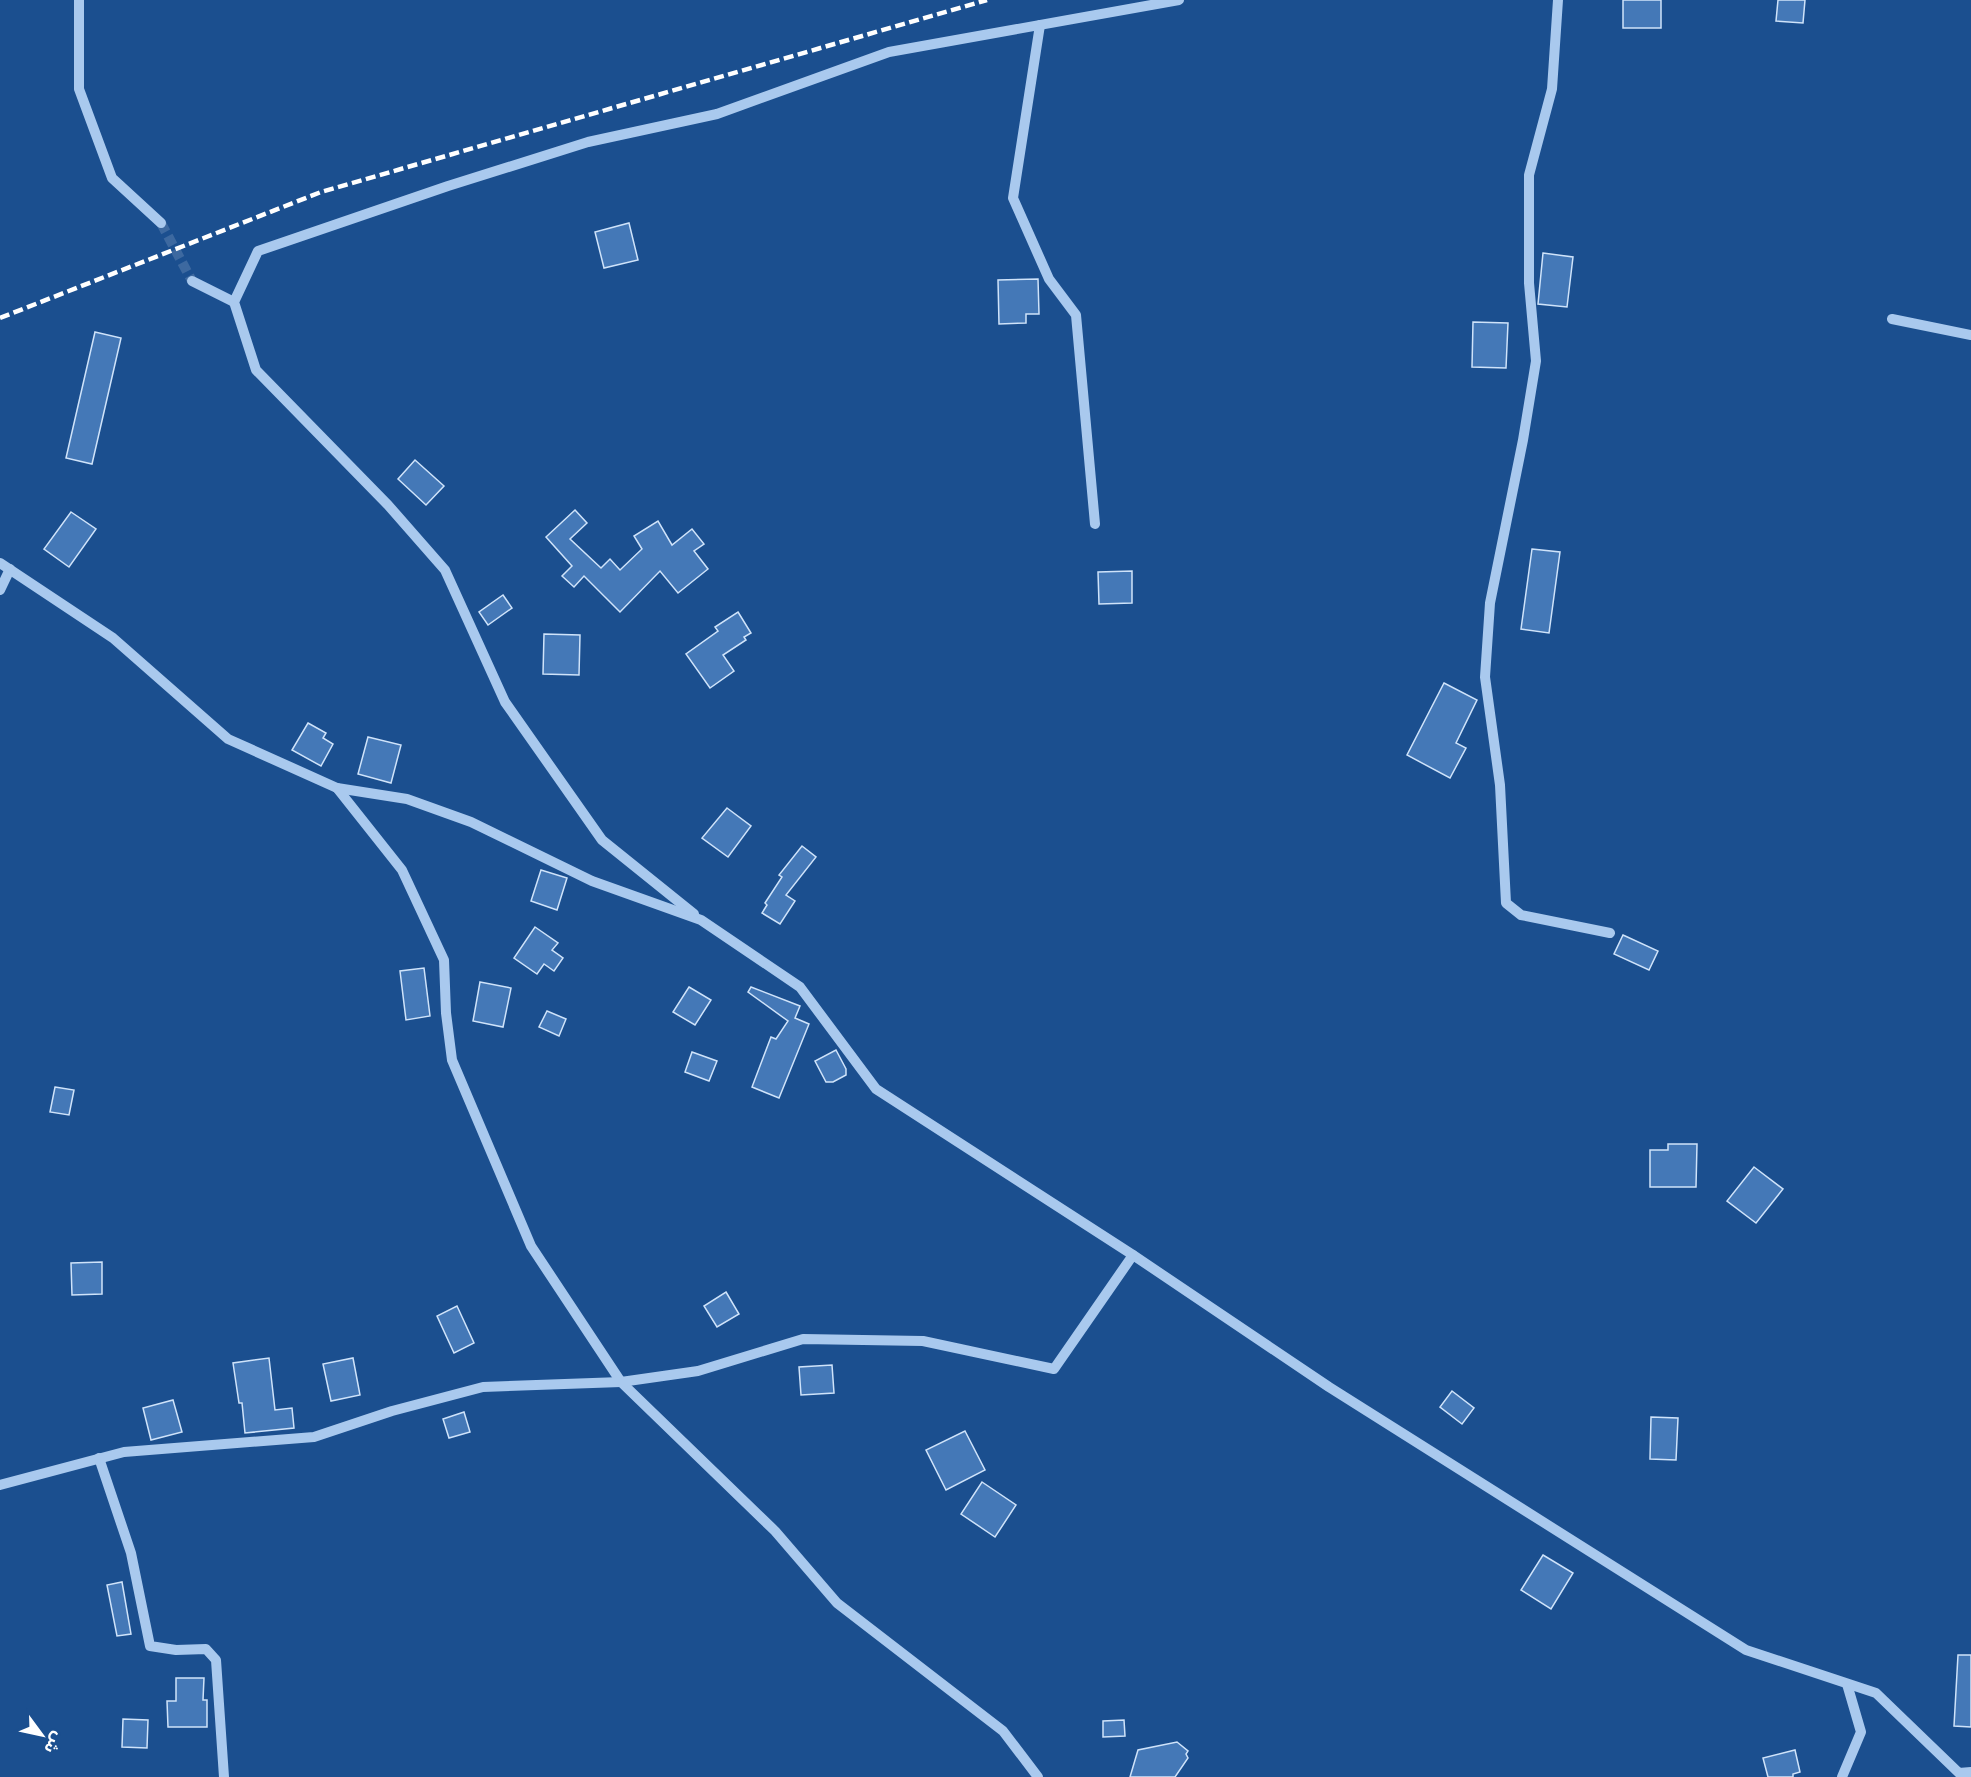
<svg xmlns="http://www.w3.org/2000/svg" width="1971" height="1777" font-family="Arial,'Noto Sans Arabic',sans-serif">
<rect width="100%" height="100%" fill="#1b4f8f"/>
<g fill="#4478b7" stroke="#cfe3fa" stroke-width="1.5">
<rect x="1623" y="0" width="38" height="28"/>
<path d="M1778,0H1805L1803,23L1776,21Z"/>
<path d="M629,223L638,260L604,268L595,232Z"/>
<path d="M1543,253L1573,257L1567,307L1538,304Z"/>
<path d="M1038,279L1039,314H1026V323L999,324L998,280Z"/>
<path d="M1473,322L1508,323L1506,368L1472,367Z"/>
<path d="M95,332L121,338L92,464L66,458Z"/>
<path d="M415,460L444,486L426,505L398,479Z"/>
<path d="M575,510L587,523L570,539L601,568L610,559L620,570L642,549L634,536L658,521L672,545L692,529L704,544L694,551L708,569L678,593L660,571L620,612L584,576L574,587L562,576L572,566L546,537Z"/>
<path d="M71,512L96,529L69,567L44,549Z"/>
<path d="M1532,549L1560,552L1549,633L1521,629Z"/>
<path d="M1132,571V603L1099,604L1098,572Z"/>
<path d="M503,595L512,608L488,625L479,612Z"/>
<path d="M738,612L751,633L744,637L746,640L723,655L734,671L710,688L686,654L718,631L715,627Z"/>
<path d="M544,634L580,635L579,675L543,674Z"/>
<path d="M1444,683L1477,700L1456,743L1466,748L1450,778L1407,755Z"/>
<path d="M308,723L326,733L323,738L333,744L321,766L292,750Z"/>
<path d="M368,737L401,745L391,783L358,774Z"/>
<path d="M727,808L751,826L728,857L702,838Z"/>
<path d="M802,846L816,857L786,895L795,901L780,924L762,913L767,905L765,903L782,877L779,875Z"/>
<path d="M541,870L567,878L557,910L531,901Z"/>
<path d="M535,927L558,943L552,950L563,958L554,971L544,964L537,974L514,958Z"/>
<path d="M1623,935L1658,951L1649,970L1614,954Z"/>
<path d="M424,968L430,1016L406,1020L400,971Z"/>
<path d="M480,982L511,988L503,1027L473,1021Z"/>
<path d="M689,987L711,1000L695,1025L673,1012Z"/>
<path d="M751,987L800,1006L795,1018L809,1024L779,1098L752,1087L771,1037L776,1039L788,1021L748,992Z"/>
<path d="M547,1011L566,1019L559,1036L539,1027Z"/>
<path d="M836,1050L846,1069V1075L833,1082H826L815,1061Z"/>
<path d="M692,1052L717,1061L709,1081L685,1072Z"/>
<path d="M55,1087L74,1090L69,1115L50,1112Z"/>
<path d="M1668,1144H1697L1696,1187H1650V1150H1668Z"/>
<path d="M1754,1167L1783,1189L1756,1223L1727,1201Z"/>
<path d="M102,1262V1294L72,1295L71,1263Z"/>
<path d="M726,1292L739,1314L717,1327L704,1306Z"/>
<path d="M457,1306L474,1343L454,1353L437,1316Z"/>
<path d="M269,1358L275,1410L292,1408L294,1428L245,1433L242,1403H239L233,1363Z"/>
<path d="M353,1358L360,1395L331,1401L323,1364Z"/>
<path d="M832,1365L834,1393L801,1395L799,1367Z"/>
<path d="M1452,1391L1474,1408L1462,1424L1440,1407Z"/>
<path d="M173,1400L182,1432L151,1440L143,1408Z"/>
<path d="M464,1412L470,1432L449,1438L443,1419Z"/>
<path d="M1651,1417L1678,1418L1676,1460L1650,1459Z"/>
<path d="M965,1431L985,1470L946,1490L926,1450Z"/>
<path d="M982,1482L1016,1505L995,1537L961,1514Z"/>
<path d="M1543,1555L1573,1573L1551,1609L1521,1590Z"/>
<path d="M122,1582L131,1634L117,1636L107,1585Z"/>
<path d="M1958,1655H1971V1727L1954,1726Z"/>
<path d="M176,1678H204L203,1700H207V1727H168L167,1701H176Z"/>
<path d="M123,1719L148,1720L147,1748L122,1747Z"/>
<path d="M1124,1720L1125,1736L1103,1737V1721Z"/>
<path d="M1177,1742L1188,1751L1186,1754L1188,1758L1175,1777H1130L1138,1750Z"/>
<path d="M1795,1750L1800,1772L1793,1774V1777H1768L1763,1758Z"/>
</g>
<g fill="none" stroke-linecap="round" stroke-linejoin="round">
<path stroke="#3d69a0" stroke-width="10" stroke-dasharray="10 5" stroke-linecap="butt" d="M161,223L192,281"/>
<g stroke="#a9c9ee" stroke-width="10">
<path d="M79,0V89L112,178L161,223"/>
<path d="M1558,0L1552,89L1529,175V283L1536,361L1523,440L1490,603L1485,677L1500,785L1506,903L1521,915L1610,933"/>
<path d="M1040,25L1013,198L1049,279L1076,315L1095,524"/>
<path d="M192,281L234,302"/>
<path d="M1892,319L1971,335"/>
<path d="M0,563L113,638L228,739L337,788L407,799L471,822L592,881L701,920L800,987L876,1089L1133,1255L1329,1387L1746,1650L1876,1693L1959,1773L1971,1772"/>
<path d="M0,590L10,569"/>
<path d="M337,788L402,870L444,960L446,1013L452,1060L531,1246L621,1382L775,1531L837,1603L1003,1731L1038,1777"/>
<path d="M694,914L602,840L505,702L445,570L388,505L256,370L234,302L258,251L448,186L588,142L717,114L889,52L1179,0"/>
<path d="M99,1458L131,1553L150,1646L176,1650L206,1649L216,1660L224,1777"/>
<path d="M0,1485L124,1452L314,1437L392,1411L483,1387L621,1382L698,1371L803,1339L923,1341L1054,1369L1133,1255"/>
<path d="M1842,1777L1861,1732L1847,1684"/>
</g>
<path stroke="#fff" stroke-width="4.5" stroke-dasharray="10 4.5" stroke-linecap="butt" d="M0,318L321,192L987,0"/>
</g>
<g transform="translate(42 1735) rotate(123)" stroke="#1b4f8f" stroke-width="4.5" paint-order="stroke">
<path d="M0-4.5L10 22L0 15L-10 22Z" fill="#ffffff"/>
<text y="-9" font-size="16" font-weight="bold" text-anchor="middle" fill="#ffffff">ش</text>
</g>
</svg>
